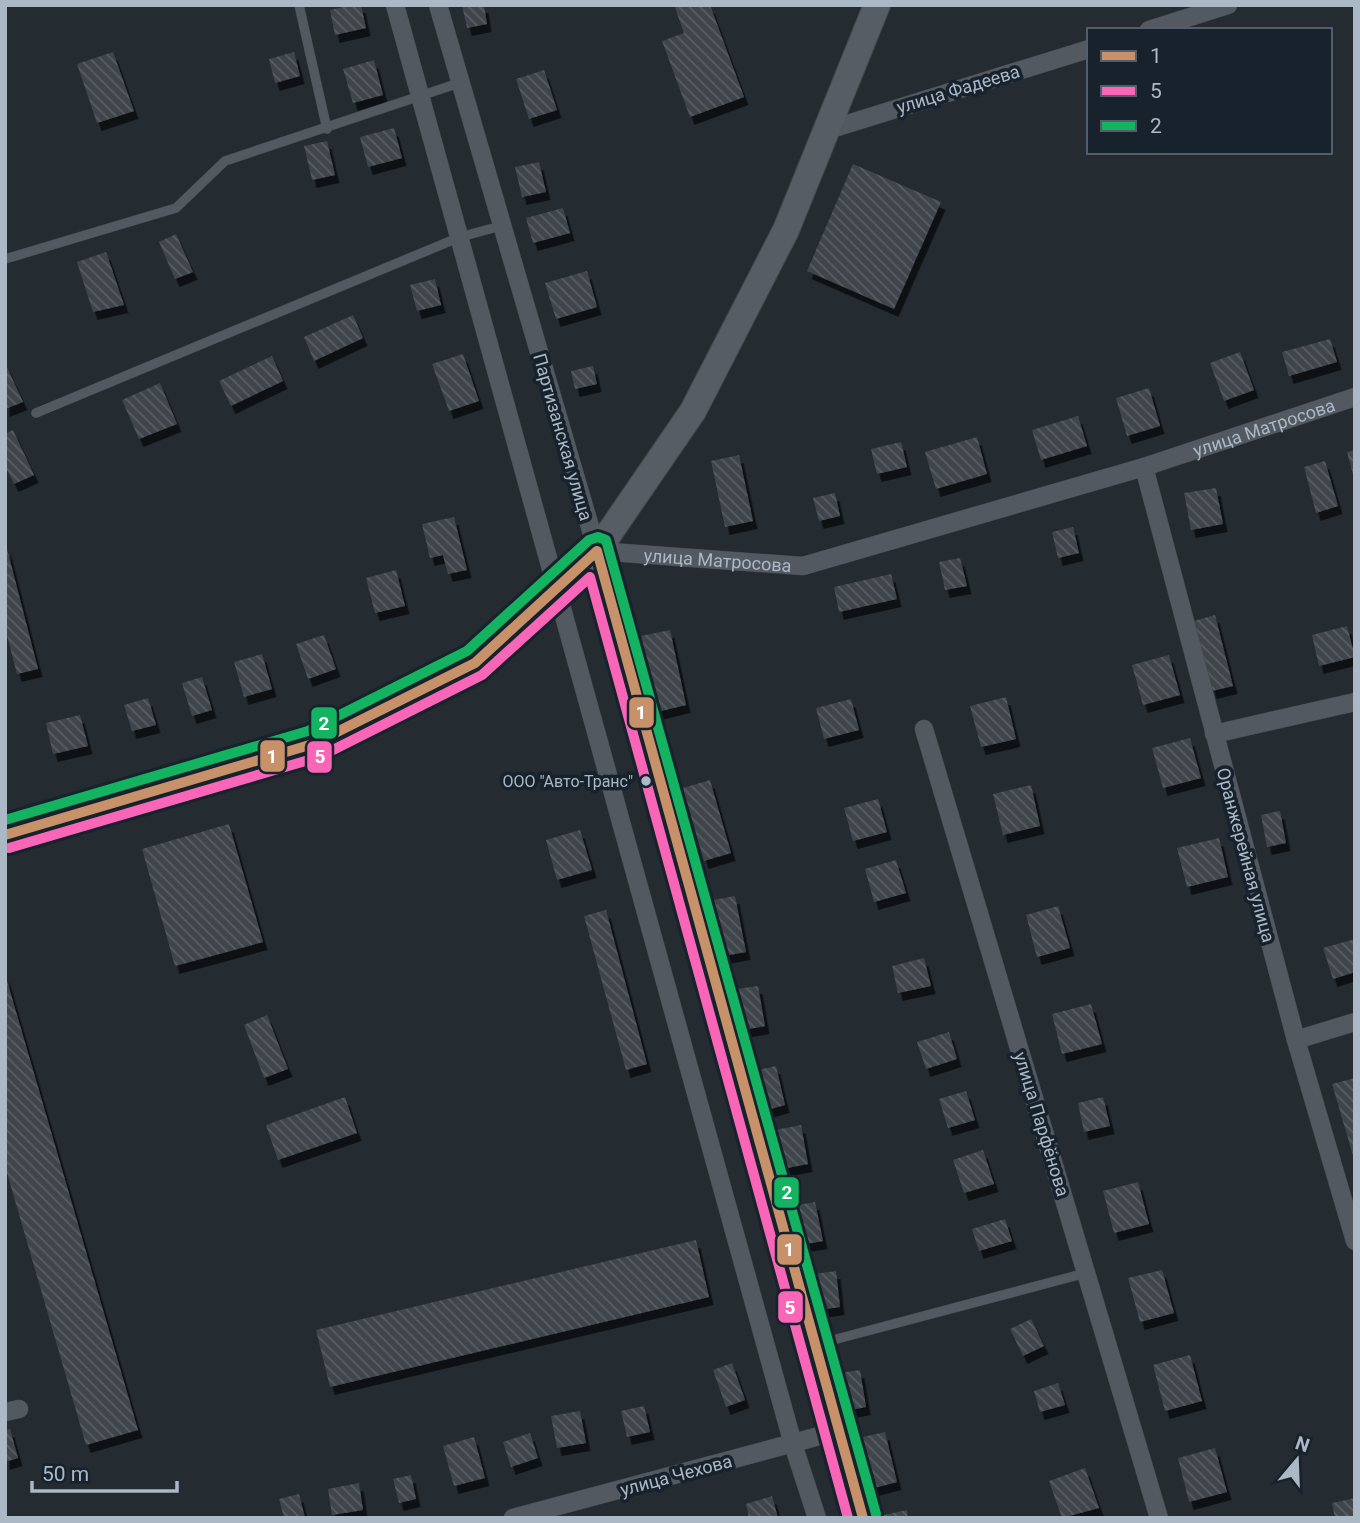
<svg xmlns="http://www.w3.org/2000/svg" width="1360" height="1523" font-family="Roboto,sans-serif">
<defs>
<pattern id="building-back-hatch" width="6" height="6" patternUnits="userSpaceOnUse" patternTransform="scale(1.75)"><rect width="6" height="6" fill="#3f454b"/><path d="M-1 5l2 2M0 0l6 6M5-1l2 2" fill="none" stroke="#585e63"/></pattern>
<filter id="shadow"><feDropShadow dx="4.5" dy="8" stdDeviation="0" flood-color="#0009"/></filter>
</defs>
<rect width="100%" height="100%" fill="#242b31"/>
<g fill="url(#building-back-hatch)" filter="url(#shadow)">
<path d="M352,5H361L366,28L335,35L330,10Z"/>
<path d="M462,5H484L487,24L467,28Z"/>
<path d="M674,5H710L744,97L690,117L662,41L684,33Z"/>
<path d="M113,52L134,111L97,123L77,64Z"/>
<path d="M294,52L300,76L275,83L269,59Z"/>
<path d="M374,60L383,95L353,103L343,69Z"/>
<path d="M544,70L557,110L529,119L516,79Z"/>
<path d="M394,128L402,158L368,167L360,137Z"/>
<path d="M327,141L335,175L312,180L304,146Z"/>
<path d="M539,162L546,192L522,197L515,167Z"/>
<path d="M853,164L941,202L894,309L807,271Z"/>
<path d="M563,208L570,233L533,243L526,218Z"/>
<path d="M176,234L193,272L175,279L159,242Z"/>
<path d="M106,252L124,305L93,312L77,262Z"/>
<path d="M587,271L597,307L556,319L545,283Z"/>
<path d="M435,279L441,305L417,311L410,285Z"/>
<path d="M353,315L363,338L314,361L304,337Z"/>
<path d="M1330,339L1337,362L1289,376L1282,352Z"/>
<path d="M1240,352L1254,390L1224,401L1210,363Z"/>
<path d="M463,354L479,401L449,411L432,364Z"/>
<path d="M272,356L283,381L231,406L219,381Z"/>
<path d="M5,363L23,402L5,409Z"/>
<path d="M593,366L597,384L575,389L571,371Z"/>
<path d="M160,383L177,424L139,439L122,400Z"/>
<path d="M1149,388L1160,426L1127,436L1116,398Z"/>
<path d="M1078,416L1087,446L1041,460L1032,430Z"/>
<path d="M13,430L34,475L14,484L5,466V434Z"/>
<path d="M977,437L987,474L936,489L925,452Z"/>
<path d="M901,442L907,467L877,474L871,449Z"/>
<path d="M1355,450V478H1354L1347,452Z"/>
<path d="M739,455L753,521L725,527L711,461Z"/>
<path d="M1325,461L1338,506L1316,513L1304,467Z"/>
<path d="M1216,488L1223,524L1191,530L1184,493Z"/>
<path d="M835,493L840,516L819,521L813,498Z"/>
<path d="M454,517L467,570L448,574L443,555L430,558L422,524Z"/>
<path d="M1073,527L1079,553L1058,558L1052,532Z"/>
<path d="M6,545L38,669L17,674L5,628Z"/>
<path d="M960,558L967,586L945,590L939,562Z"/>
<path d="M396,570L405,606L375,613L366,578Z"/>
<path d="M891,574L897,599L839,612L834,587Z"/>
<path d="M1215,615L1233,686L1212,691L1194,621Z"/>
<path d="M1347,626L1355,657L1319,666L1312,635Z"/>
<path d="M670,630L686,705L657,712L641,636Z"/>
<path d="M324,635L336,669L308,679L296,644Z"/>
<path d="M262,654L272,689L244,697L234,662Z"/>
<path d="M1169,655L1180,695L1143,705L1132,665Z"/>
<path d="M202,677L212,710L192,716L182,683Z"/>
<path d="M1006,697L1016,739L981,747L970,706Z"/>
<path d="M148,698L156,725L132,731L124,705Z"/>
<path d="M851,699L859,730L824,739L816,708Z"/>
<path d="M80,715L88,746L53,754L46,723Z"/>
<path d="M1190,738L1201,778L1163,788L1152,748Z"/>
<path d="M710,780L731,853L704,861L683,788Z"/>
<path d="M1031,785L1040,826L1003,835L993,794Z"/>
<path d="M878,799L887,832L853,841L844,808Z"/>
<path d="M1280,811L1286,843L1267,847L1261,815Z"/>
<path d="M229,824L263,942L175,966L142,849Z"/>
<path d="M580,830L592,870L557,880L546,840Z"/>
<path d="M1219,838L1228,877L1187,887L1177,848Z"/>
<path d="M896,860L906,893L874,902L865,869Z"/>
<path d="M735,896L746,952L724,956L713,900Z"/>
<path d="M1058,906L1070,948L1037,957L1026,915Z"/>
<path d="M606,910L647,1064L626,1070L584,916Z"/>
<path d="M1355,939V972L1333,979L1323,948Z"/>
<path d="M924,958L931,986L898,993L892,966Z"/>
<path d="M5,974L138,1430L86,1445L5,1166Z"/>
<path d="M758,986L765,1026L743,1030L736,989Z"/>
<path d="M1091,1004L1102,1044L1062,1054L1052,1014Z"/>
<path d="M267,1015L288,1069L264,1078L244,1025Z"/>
<path d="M949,1032L957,1059L926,1069L917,1042Z"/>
<path d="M776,1066L785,1105L767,1110L758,1070Z"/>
<path d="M1355,1078V1158L1354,1159L1332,1084Z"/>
<path d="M966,1091L975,1120L948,1128L939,1099Z"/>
<path d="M345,1097L357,1133L278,1160L266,1125Z"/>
<path d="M1103,1097L1110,1126L1084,1132L1078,1103Z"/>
<path d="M801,1125L808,1164L782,1169L775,1130Z"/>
<path d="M983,1150L994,1184L964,1193L953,1160Z"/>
<path d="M1138,1182L1149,1224L1114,1233L1103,1191Z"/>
<path d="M815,1202L823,1241L805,1244L798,1205Z"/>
<path d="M1005,1219L1012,1241L979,1251L972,1229Z"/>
<path d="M696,1240L709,1297L330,1387L316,1330Z"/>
<path d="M1162,1270L1174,1313L1140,1322L1128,1278Z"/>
<path d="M836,1271L840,1307L819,1310L815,1274Z"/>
<path d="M1031,1319L1044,1346L1023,1356L1010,1329Z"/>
<path d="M1190,1355L1202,1401L1165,1411L1153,1365Z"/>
<path d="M732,1363L745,1400L726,1407L713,1370Z"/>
<path d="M860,1370L866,1407L846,1411L840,1373Z"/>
<path d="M1058,1383L1065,1405L1040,1412L1034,1391Z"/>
<path d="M644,1406L650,1432L627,1437L621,1411Z"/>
<path d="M580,1411L586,1443L557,1448L551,1416Z"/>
<path d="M10,1429L18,1458L5,1462V1430Z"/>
<path d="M885,1432L897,1482L870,1489L858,1438Z"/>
<path d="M530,1433L538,1458L511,1467L503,1442Z"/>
<path d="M474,1437L485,1478L454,1486L443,1446Z"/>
<path d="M1215,1448L1227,1492L1189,1502L1178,1458Z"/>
<path d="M1085,1468L1099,1508L1062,1518L1049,1481Z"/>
<path d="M411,1475L416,1499L399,1503L393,1479Z"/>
<path d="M359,1483L363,1510L332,1515L328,1489Z"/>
<path d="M299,1494L305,1518H284L279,1499Z"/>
<path d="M772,1496L778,1518H749L746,1504Z"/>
<path d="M1355,1498V1518H1335L1332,1503Z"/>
<path d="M907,1510L908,1518H879V1516Z"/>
</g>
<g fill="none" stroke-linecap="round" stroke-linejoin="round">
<defs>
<g id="service">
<path d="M299,5L327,129"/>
<path d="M5,259L176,208L225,161L459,83"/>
<path d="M36,413L460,237L501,226"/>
<path d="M814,1345L1086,1273"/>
</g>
<g id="minor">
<path d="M395,5L793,1444L817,1518"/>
<path d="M438,5L597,551L863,1518"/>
<path d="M1149,30L1228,5"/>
<path d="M828,130L1089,49"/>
<path d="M1144,467L1296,1040L1355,1241"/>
<path id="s1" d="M597,551L803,566L1144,467L1355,397"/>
<path d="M924,729L1159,1518"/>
<path d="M1214,734L1355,702"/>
<path d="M1296,1040L1355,1022"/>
<path d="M5,1412L19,1409"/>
<path d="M513,1518L838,1431"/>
</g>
<path id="secondary" d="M5,835L313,744L475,663L597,551L693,411L786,230L877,5"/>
</defs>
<use href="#service" stroke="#42474c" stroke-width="10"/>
<use href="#minor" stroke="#42474c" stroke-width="19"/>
<use href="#secondary" stroke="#42474c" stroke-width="28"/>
<use href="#service" stroke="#525960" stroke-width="9"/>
<use href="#minor" stroke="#525960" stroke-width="18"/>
<use href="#secondary" stroke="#575d64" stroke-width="26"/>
<defs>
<path id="bus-1" d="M5,835L313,744L475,663L597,551L863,1518"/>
<path id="bus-2" d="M9,848L319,757L482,675L590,577L848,1518"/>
<path id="bus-3" d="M5,820L308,731L467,651L589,540L598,537L606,540L876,1514"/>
</defs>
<use href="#bus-1" stroke="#17222c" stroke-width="16"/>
<use href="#bus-2" stroke="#17222c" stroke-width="16"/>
<use href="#bus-3" stroke="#17222c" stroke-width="16"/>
<use href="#bus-1" stroke="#c7916a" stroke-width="10"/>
<use href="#bus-2" stroke="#fa66b7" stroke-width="10"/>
<use href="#bus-3" stroke="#13b361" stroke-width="10"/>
</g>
<circle fill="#abb8c5" stroke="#17222c" stroke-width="2.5" cx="646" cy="781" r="6"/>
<g text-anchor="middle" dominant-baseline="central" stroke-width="7" stroke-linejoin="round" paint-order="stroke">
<g font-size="16" fill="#abb8c5" stroke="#17222c" text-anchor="end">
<text x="633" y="781">ООО "Авто-Транс"</text>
</g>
<g font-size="18" fill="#abb8c5" stroke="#17222c">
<text transform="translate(958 89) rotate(-17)">улица Фадеева</text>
<text stroke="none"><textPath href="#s1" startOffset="688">улица Матросова</textPath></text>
<text transform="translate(563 437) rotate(74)">Партизанская улица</text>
<text stroke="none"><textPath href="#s1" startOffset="121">улица Матросова</textPath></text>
<text transform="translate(1246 855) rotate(75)">Оранжерейная улица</text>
<text transform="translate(1042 1124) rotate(73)">улица Парфёнова</text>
<text transform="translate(676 1475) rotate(-15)">улица Чехова</text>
</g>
</g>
<g stroke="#17222c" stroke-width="2.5">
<rect x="628" y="696" width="27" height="33" rx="7" fill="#c7916a"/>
<rect x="310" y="706" width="28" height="34" rx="7" fill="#13b361"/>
<rect x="259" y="739" width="27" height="34" rx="7" fill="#c7916a"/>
<rect x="306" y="740" width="27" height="34" rx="7" fill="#fa66b7"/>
<rect x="773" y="1176" width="27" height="33" rx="7" fill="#13b361"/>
<rect x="776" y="1233" width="27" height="33" rx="7" fill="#c7916a"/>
<rect x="777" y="1290" width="27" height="34" rx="7" fill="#fa66b7"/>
</g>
<g font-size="19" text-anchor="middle" font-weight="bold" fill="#fff">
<text x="641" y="719">1</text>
<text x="324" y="730">2</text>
<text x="272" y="763">1</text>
<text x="320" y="763">5</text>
<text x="787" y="1199">2</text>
<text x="789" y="1256">1</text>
<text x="790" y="1314">5</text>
</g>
<rect width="1360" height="1523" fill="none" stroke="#abb8c5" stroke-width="14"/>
<rect x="1087" y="28" width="245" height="126" fill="#17222c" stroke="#525e69" stroke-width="2"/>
<rect x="1101" y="51" width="35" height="10" fill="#c7916a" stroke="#525e69" stroke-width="2"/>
<text x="1150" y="63" font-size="21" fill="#abb8c5">1</text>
<rect x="1101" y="86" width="35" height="10" fill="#fa66b7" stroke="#525e69" stroke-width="2"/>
<text x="1150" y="98" font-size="21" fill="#abb8c5">5</text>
<rect x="1101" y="121" width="35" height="10" fill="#13b361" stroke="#525e69" stroke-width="2"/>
<text x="1150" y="133" font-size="21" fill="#abb8c5">2</text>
<g transform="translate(1297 1460) rotate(19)" stroke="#17222c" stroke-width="5" paint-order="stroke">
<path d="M0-5L12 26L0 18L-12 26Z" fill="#abb8c5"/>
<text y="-10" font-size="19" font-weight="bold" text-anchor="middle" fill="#abb8c5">N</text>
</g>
<path d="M32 1481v10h145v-10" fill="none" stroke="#abb8c5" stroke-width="3.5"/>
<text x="42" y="1481" font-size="21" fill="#abb8c5" stroke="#17222c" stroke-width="5" paint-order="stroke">50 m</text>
</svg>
